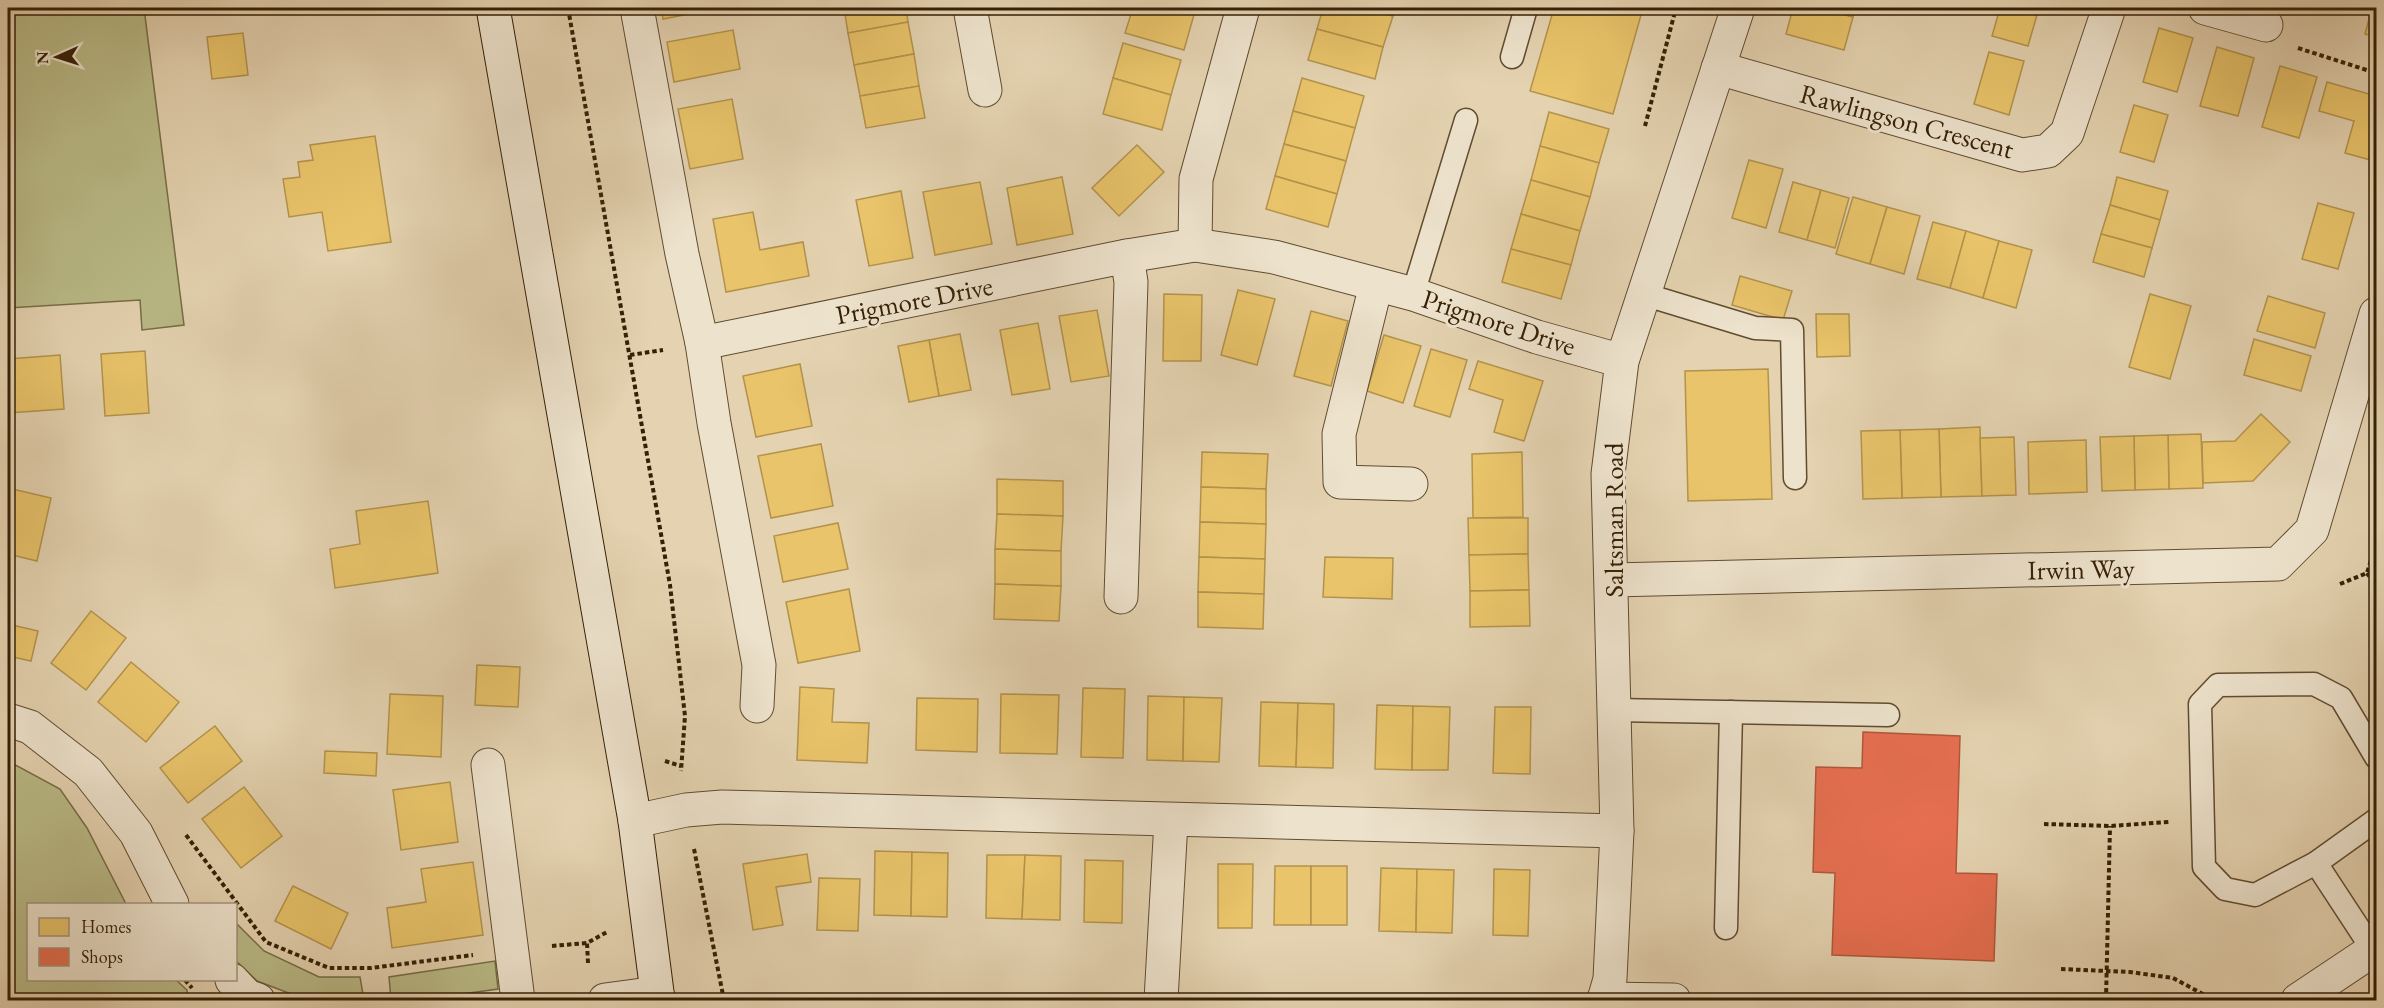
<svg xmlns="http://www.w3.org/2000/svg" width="2384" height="1008" font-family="'EB Garamond',serif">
<rect width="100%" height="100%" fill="#e4d2b0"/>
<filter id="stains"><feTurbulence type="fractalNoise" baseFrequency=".00333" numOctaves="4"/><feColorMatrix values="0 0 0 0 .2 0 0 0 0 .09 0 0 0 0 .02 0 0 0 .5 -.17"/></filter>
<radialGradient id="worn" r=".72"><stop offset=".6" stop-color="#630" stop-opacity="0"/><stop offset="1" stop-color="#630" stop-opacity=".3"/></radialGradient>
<g fill="#b9ba87" stroke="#776d46" stroke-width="1.5">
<path d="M8,8H144L184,325L142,330L140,300L8,308Z"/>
<path d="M8,761L60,789L87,828L126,904H28V980H176L187,990L188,1000H13L8,992Z"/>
<path d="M237,924L264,951L319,977H360L364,1000H307L257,981L236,961Z"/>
<path d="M495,961L498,989L419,1000H391L389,977Z"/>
</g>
<g fill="#e9c46a" stroke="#b3934c" stroke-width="1.5">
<path d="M661,8H715V9L663,19Z"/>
<path d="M844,8H906L908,22L848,33Z"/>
<path d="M1133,8H1182L1195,11L1184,50L1125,33Z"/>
<path d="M1323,8H1364L1393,16L1383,47L1317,29Z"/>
<path d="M1364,8H1395L1393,16Z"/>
<path d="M1554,8H1643L1613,114L1530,91Z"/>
<path d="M1793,8H1821L1853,17L1844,50L1786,34Z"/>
<path d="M1821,8H1856L1853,17Z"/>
<path d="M2000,8H2039L2028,46L1992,36Z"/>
<path d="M2372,8H2376V37L2365,34Z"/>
<path d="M908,22L914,54L854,65L848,33Z"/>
<path d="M2159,28L2193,38L2177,92L2143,82Z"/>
<path d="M1317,29L1383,47L1375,79L1308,60Z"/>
<path d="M733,30L740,69L674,82L667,42Z"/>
<path d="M243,33L248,75L212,79L207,37Z"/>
<path d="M1123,43L1181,60L1171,95L1113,78Z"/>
<path d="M2217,47L2254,58L2238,116L2200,106Z"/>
<path d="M1989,52L2024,61L2009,115L1974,104Z"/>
<path d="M914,54L919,86L860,96L854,65Z"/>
<path d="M2280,66L2317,77L2299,138L2262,127Z"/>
<path d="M1113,78L1171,95L1162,130L1103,114Z"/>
<path d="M1302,78L1364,96L1355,128L1293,111Z"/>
<path d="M2327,82L2376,96V152L2374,161L2345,153L2354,121L2319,111Z"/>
<path d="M919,86L925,118L866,128L860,96Z"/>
<path d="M732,99L743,159L690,169L678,109Z"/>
<path d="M2134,105L2168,115L2154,162L2120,152Z"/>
<path d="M1293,111L1355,128L1346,161L1284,144Z"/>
<path d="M1549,112L1609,129L1599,163L1540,146Z"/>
<path d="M375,136L391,242L328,251L322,212L289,217L283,179L300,177L298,162L313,160L310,145Z"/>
<path d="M1284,144L1346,161L1337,194L1275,176Z"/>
<path d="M1137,145L1164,172L1119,216L1092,188Z"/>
<path d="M1540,146L1599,163L1590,197L1531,180Z"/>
<path d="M1749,160L1783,169L1766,228L1732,218Z"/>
<path d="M1275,176L1337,194L1328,227L1266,209Z"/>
<path d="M1062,177L1073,234L1017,245L1007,188Z"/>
<path d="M2117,177L2168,191L2160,220L2110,205Z"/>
<path d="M1531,180L1590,197L1580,231L1521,214Z"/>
<path d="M980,182L992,244L935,255L923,192Z"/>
<path d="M1793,182L1821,190L1807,240L1779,232Z"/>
<path d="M1821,190L1849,198L1835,248L1807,240Z"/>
<path d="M901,191L913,258L869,266L856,200Z"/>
<path d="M1853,197L1887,207L1870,264L1836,254Z"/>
<path d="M2318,203L2354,213L2338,269L2302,259Z"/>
<path d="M2110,205L2160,220L2152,248L2101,234Z"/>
<path d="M1887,207L1920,216L1904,274L1870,264Z"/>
<path d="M753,212L760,250L803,242L809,276L726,292L713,219Z"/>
<path d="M1521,214L1580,231L1571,265L1511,249Z"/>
<path d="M1933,222L1966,231L1950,288L1917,279Z"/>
<path d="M1966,231L1999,241L1983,298L1950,288Z"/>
<path d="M2101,234L2152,248L2144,277L2093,262Z"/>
<path d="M1999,241L2032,250L2016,308L1983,298Z"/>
<path d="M1511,249L1571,265L1561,299L1502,282Z"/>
<path d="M1740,276L1792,291L1783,320L1732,305Z"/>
<path d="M1238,290L1275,299L1257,365L1221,355Z"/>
<path d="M1164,294L1202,295L1201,361H1163Z"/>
<path d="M2150,294L2191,306L2170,379L2129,367Z"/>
<path d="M2268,296L2325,313L2315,348L2257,331Z"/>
<path d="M1097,310L1109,376L1071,382L1059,316Z"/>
<path d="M1311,311L1348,321L1331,386L1294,376Z"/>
<path d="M1816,314H1849L1850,356L1817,357Z"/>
<path d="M1038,323L1050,389L1012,395L1000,330Z"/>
<path d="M960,334L971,390L939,396L929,340Z"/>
<path d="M1384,335L1421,346L1403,403L1367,391Z"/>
<path d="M2254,339L2311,356L2301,391L2244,375Z"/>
<path d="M929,340L939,396L909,402L898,346Z"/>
<path d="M1431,349L1467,360L1450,417L1414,406Z"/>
<path d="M145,351L149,413L105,416L101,354Z"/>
<path d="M60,355L64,409L8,413V359Z"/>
<path d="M1478,361L1543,381L1524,441L1494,432L1503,400L1469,389Z"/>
<path d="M800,364L812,426L756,437L743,376Z"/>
<path d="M1768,369L1772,499L1688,501L1685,371Z"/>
<path d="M2261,414L2290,442L2253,481L2203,483L2202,442L2235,441Z"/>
<path d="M1980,427L1982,496L1941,497L1939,429Z"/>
<path d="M1939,429L1941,497L1902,498L1900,430Z"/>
<path d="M1900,430L1902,498L1863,499L1861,431Z"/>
<path d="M2201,434L2203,488L2169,489L2168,435Z"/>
<path d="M2168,435L2169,489L2135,490L2134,436Z"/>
<path d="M2134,436L2135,490L2102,491L2100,437Z"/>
<path d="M2014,437L2016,495L1982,496L1980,438Z"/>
<path d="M2086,440L2087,492L2029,494L2028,442Z"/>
<path d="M821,444L833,506L771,518L758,456Z"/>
<path d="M1202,452L1268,454L1266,489L1201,487Z"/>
<path d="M1522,452L1523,517L1473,518L1472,454Z"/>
<path d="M997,479L1063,481V516L997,514Z"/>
<path d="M1201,487L1266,489V524L1200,522Z"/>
<path d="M8,488L51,498L37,561L8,554Z"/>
<path d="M428,501L438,573L335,588L330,549L360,544L356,511Z"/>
<path d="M997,514L1063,516L1061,551L995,549Z"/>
<path d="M1468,518H1528V554L1469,555Z"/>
<path d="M1200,522L1266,524L1265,559L1199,557Z"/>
<path d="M838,523L848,569L783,582L774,536Z"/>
<path d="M995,549L1061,551V586L995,584Z"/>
<path d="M1528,554L1529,590L1470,591L1469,555Z"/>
<path d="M1199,557L1265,559L1264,594L1198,592Z"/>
<path d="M1325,557L1393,558L1392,599L1323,597Z"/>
<path d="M995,584L1061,586L1059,621L994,619Z"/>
<path d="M849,589L860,651L798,663L786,602Z"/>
<path d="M1529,590L1530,626L1470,627V591Z"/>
<path d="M1198,592L1264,594L1263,629L1198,627Z"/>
<path d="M91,611L126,638L86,690L51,663Z"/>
<path d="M8,624L38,631L31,661L8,656Z"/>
<path d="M131,662L179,702L146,742L98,702Z"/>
<path d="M477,665L520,667L518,707L475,705Z"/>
<path d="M800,687L834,689L832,722L869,723L867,763L797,760Z"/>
<path d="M1083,688L1125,689L1123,758L1081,757Z"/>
<path d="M390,694L443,696L441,757L387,754Z"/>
<path d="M1001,694L1059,695L1057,754L1000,753Z"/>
<path d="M1148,696L1184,697L1183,761L1147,760Z"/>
<path d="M1184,697L1222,698L1219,762L1183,761Z"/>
<path d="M917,698L978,699L977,752L916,750Z"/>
<path d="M1261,702L1298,703L1296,767L1259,766Z"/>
<path d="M1298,703L1334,704L1333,768L1296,767Z"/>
<path d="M1377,705L1413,706L1412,770L1375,769Z"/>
<path d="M1413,706L1450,707L1448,770H1412Z"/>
<path d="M1495,707H1531L1530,774L1493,773Z"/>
<path d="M215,726L242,761L188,803L160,768Z"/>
<path d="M325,751L377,753L376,776L324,773Z"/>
<path d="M450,782L458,842L401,850L393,790Z"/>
<path d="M244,787L282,836L241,868L202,819Z"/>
<path d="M875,851L912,852L911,916L874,915Z"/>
<path d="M912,852L948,853L947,917L911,916Z"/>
<path d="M807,854L811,882L776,887L783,925L753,930L743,864Z"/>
<path d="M987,855H1025L1022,919L986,918Z"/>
<path d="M1025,855L1061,856L1060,920L1022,919Z"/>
<path d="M1085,860L1123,861L1122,923L1084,922Z"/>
<path d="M473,862L483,935L392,948L387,908L426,902L421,869Z"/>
<path d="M1218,864H1253L1252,928H1218Z"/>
<path d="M1275,866H1311V925H1274Z"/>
<rect x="1311" y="866" width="36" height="59"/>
<path d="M1381,868L1417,869L1416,932L1379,931Z"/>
<path d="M1417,869L1454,870L1452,933L1416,932Z"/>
<path d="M1494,869L1530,870L1528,936L1493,935Z"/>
<path d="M819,878L860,879L858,931L817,930Z"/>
<path d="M293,886L348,913L331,949L275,921Z"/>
</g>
<path fill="#e76f51" stroke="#b2573a" stroke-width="1.5" d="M1863,732L1960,736L1956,873L1997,874L1994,961L1832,955L1835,873L1813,872L1816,767L1862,768Z"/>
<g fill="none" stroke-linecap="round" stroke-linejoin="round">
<defs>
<g id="lane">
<path d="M1512,57L1526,8"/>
<path d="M1413,294L1466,120"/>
<path d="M1643,294L1755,328L1792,330L1795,478"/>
<path d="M1614,710L1888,715"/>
<path d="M2376,757L2341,698L2314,684L2218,685L2200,704L2204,867L2225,889L2255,895L2316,863L2376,820"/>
<path d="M2316,863L2373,950"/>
<path d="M1726,928L1731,712"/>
</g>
<g id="street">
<path d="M637,8L682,254L702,343L714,423L759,665L757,706"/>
<path d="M970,8L985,90"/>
<path d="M2205,8L2266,25"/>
<path d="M1718,68L2022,155L2048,151L2067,133L2109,8"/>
<path d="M1195,245L1196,179L1243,8"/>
<path d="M1376,285L1339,434L1340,482L1411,484"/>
<path d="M702,343L1127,256L1195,245L1274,257L1413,294L1537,337L1622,361"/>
<path d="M1612,580L2278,564L2312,530L2376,314"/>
<path d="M1121,597L1131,282L1127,256"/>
<path d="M8,720L30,727L88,772L136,833L172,904"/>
<path d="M488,765L518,1000"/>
<path d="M635,821L686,810L722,807L1617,831"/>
<path d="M232,980L247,996L258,1000"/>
<path d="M1604,999L1674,1000"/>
<path d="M605,1000L657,993"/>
<path d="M1161,1000L1171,821"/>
<path d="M1604,1000L1610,979L1617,831L1608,474L1622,361L1738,8"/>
<path d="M2298,1000L2376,948"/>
</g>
<path id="secondary" d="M493,8L635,821L658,1000"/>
</defs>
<use href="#lane" stroke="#614c30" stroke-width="25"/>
<use href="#street" stroke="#614c30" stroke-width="35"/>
<use href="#secondary" stroke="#352006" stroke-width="35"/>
<g stroke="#352006" stroke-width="4" stroke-dasharray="4.5 3" stroke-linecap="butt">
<path d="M568,8L670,585L685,716L681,771"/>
<path d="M2298,48L2376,73"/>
<path d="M1645,126L1676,8"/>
<path d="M630,355L663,350"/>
<path d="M2367,573L2376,586"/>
<path d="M2340,584L2367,573L2376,544"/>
<path d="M665,761L681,766"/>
<path d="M2044,824L2110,826L2169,822"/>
<path d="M186,835L266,942L329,968H371L473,955"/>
<path d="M694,849L724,1000"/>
<path d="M552,946L587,943"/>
<path d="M588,963L587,943L607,932"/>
<path d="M2061,969L2130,972L2173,978L2214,1000"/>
<path d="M185,980L192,988"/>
<path d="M8,987L16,1000"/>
<path d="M2106,1000L2110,826"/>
</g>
<use href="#lane" stroke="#ede2cc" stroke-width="22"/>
<use href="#street" stroke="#ede2cc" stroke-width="33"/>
<use href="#secondary" stroke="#ede2cc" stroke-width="33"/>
</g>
<g text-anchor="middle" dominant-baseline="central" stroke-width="6" stroke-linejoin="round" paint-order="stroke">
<g font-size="27" fill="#352006" stroke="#ede2cc">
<text transform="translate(1907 121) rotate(15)">Rawlingson Crescent</text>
<text transform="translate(914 300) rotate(-11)">Prigmore Drive</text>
<text transform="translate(1499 322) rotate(18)">Prigmore Drive</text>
<text transform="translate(1613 520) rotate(-90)">Saltsman Road</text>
<text transform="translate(2081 569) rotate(-1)">Irwin Way</text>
</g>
</g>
<rect width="2384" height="1008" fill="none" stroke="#e4d2b0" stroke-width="30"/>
<rect x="9" y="9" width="2366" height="990" fill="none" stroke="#352006" stroke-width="3"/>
<rect x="15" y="15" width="2354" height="978" fill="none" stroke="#352006" stroke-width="1.5"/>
<rect x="27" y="903" width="210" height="78" fill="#ede2cc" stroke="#a3947d" stroke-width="1.5"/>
<rect x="39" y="918" width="30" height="18" fill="#e9c46a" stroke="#a3947d" stroke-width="1.5"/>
<text x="81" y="933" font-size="18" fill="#352006">Homes</text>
<rect x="39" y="948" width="30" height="18" fill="#e76f51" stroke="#a3947d" stroke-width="1.5"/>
<text x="81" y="963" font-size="18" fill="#352006">Shops</text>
<g transform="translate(57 57) rotate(267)" stroke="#ede2cc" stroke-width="4.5" paint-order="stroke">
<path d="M0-4.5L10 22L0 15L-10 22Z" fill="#352006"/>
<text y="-9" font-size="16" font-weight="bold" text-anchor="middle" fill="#352006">N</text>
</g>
<rect width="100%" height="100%" filter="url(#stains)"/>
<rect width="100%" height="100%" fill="url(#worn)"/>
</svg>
